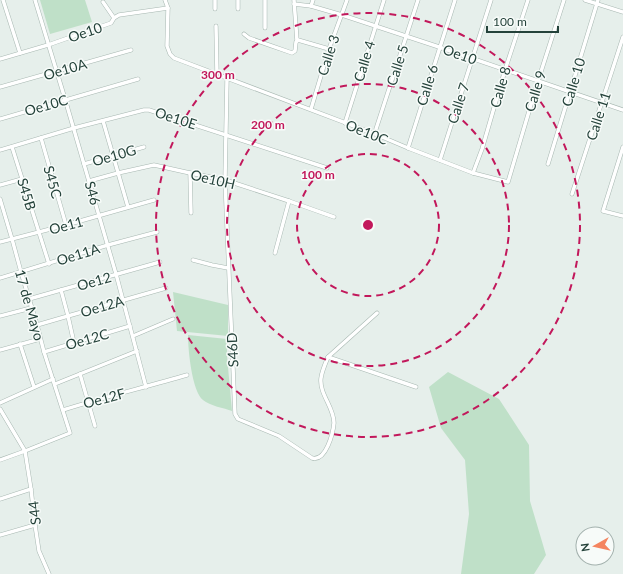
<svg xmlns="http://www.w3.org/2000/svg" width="623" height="574" font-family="Lato,sans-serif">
<rect width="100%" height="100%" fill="#e6efeb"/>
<g fill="#bfe0c8">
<path d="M40,0H85L92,22L50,34Z"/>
<path d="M173,292L228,305V336L177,331Z"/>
<path d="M188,335L227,339V356L232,411C224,408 210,406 203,400C192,391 188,350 188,335Z"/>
<path d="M448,372L499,399L529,445L530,501L546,555L534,574H461L469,514L465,460L441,428L429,387Z"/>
</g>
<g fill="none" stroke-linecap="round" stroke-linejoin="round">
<defs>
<g id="minor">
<path d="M3,0L20,53"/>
<path d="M35,0L65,99L116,274L146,387"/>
<path d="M165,0L168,8L167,46L170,54L174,58L375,134L408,148L473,173L508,182L538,81L564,0"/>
<path d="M294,0L297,41"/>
<path d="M585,0L623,12"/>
<path d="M103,2L114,18"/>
<path d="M294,4L311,6L342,15L439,47L623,110"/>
<path d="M311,6L313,0"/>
<path d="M215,9V0"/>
<path d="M238,9V0"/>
<path d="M216,26L217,75"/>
<path d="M265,28V0"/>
<path d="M244,34L249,38L292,53L295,51L296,42L298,40L329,49"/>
<path d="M0,59L48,45L111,23L114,18L119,15L168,8"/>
<path d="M227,79L225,180L235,414L238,419L279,436L312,458C326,462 333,433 334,423C334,407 319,394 321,378C322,371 325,364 328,357L377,313"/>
<path d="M0,87L131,50"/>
<path d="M311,109L329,49L347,0"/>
<path d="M0,119L138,79"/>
<path d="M103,121L128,207"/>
<path d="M345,123L384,0"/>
<path d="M376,129L418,0"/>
<path d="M41,138L66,225"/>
<path d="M12,147L49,264"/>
<path d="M623,147L603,211L623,216"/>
<path d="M408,148L455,0"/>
<path d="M0,150L74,128L144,110H149L327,168"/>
<path d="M440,160L491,0"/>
<path d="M84,164L144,147"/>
<path d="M548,164L598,0"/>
<path d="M190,173L191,213"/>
<path d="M473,173L482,149L505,70L528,0"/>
<path d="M89,181L118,173L154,165L190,173L225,180L289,201L334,217"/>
<path d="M0,185L22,179"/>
<path d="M572,194L623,37"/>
<path d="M0,199L12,239L21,272L37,325L44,352L70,433L25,451L0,460"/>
<path d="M0,242L66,225L154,200"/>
<path d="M275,253L289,201"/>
<path d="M193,260L212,265L228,268"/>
<path d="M0,278L108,245L157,232"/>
<path d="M61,290L68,316L74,343"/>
<path d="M29,299L160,262"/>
<path d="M0,316L31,308"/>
<path d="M37,325L68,316L166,288"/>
<path d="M133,336L173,319"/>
<path d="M20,344L34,387"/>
<path d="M0,350L40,339"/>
<path d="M44,352L130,326"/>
<path d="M328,357L416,387"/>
<path d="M80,374L95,426"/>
<path d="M55,384L137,351"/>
<path d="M0,403L53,379"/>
<path d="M0,409L25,451L31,489L35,525L39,551L49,574"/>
<path d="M63,410C104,397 146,387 187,375"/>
<path d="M0,499L31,489"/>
<path d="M0,535L35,525"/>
</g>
</defs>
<use href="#minor" stroke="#a8b8b2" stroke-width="4.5"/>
<use href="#minor" stroke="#fff" stroke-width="3.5"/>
</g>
<g fill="none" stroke="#c2185b" stroke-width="2" stroke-dasharray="7 5">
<circle cx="368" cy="225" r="71"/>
<circle cx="368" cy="225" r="141"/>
<circle cx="368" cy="225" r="212"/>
</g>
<g text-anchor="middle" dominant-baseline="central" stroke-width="3" stroke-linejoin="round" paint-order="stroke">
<g font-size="14" fill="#24423a" stroke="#f7fbf9">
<text transform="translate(85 32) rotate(-19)">Oe10</text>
<text transform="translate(460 54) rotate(19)">Oe10</text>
<text transform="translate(328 55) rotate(-72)">Calle 3</text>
<text transform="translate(364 61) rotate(-73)">Calle 4</text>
<text transform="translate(397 65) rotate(-72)">Calle 5</text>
<text transform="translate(65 69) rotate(-16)">Oe10A</text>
<text transform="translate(573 82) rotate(-73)">Calle 10</text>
<text transform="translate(427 85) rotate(-73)">Calle 6</text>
<text transform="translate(500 87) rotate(-74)">Calle 8</text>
<text transform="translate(535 91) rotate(-73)">Calle 9</text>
<text transform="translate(458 103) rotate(-72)">Calle 7</text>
<text transform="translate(46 105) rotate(-16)">Oe10C</text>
<text transform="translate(598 116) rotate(-72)">Calle 11</text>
<text transform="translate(176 118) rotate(18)">Oe10E</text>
<text transform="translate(367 132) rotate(22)">Oe10C</text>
<text transform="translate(114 155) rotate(-16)">Oe10G</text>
<text transform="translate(213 179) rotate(13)">Oe10H</text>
<text transform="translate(53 182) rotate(74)">S45C</text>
<text transform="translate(93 193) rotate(74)">S46</text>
<text transform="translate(27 194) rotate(73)">S45B</text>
<text transform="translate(66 225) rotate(-15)">Oe11</text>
<text transform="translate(78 254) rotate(-17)">Oe11A</text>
<text transform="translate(94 281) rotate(-16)">Oe12</text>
<text transform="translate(30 305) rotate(74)">17 de Mayo</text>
<text transform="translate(102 306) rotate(-16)">Oe12A</text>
<text transform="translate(87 339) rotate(-16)">Oe12C</text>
<text transform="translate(232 350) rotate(-93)">S46D</text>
<text transform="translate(104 398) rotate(-15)">Oe12F</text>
<text transform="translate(34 513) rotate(-97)">S44</text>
</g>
</g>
<circle cx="368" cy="225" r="6" fill="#c2185b" stroke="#f7fbf9" stroke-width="2"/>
<g font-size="12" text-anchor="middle" font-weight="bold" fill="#c2185b" stroke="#f7fbf9" stroke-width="3" stroke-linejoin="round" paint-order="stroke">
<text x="218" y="79">300 m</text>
<text x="268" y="129">200 m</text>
<text x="318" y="179">100 m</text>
</g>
<g transform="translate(595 546) rotate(262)"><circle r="19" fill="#f7fbf9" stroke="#a3b1ad"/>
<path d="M0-3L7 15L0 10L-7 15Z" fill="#f4845f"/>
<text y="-6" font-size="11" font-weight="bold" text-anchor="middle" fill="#24423a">N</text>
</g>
<path d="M487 26v6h71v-6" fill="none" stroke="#24423a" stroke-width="2"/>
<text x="493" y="26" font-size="12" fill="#24423a" stroke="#f7fbf9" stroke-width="3" paint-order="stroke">100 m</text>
</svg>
